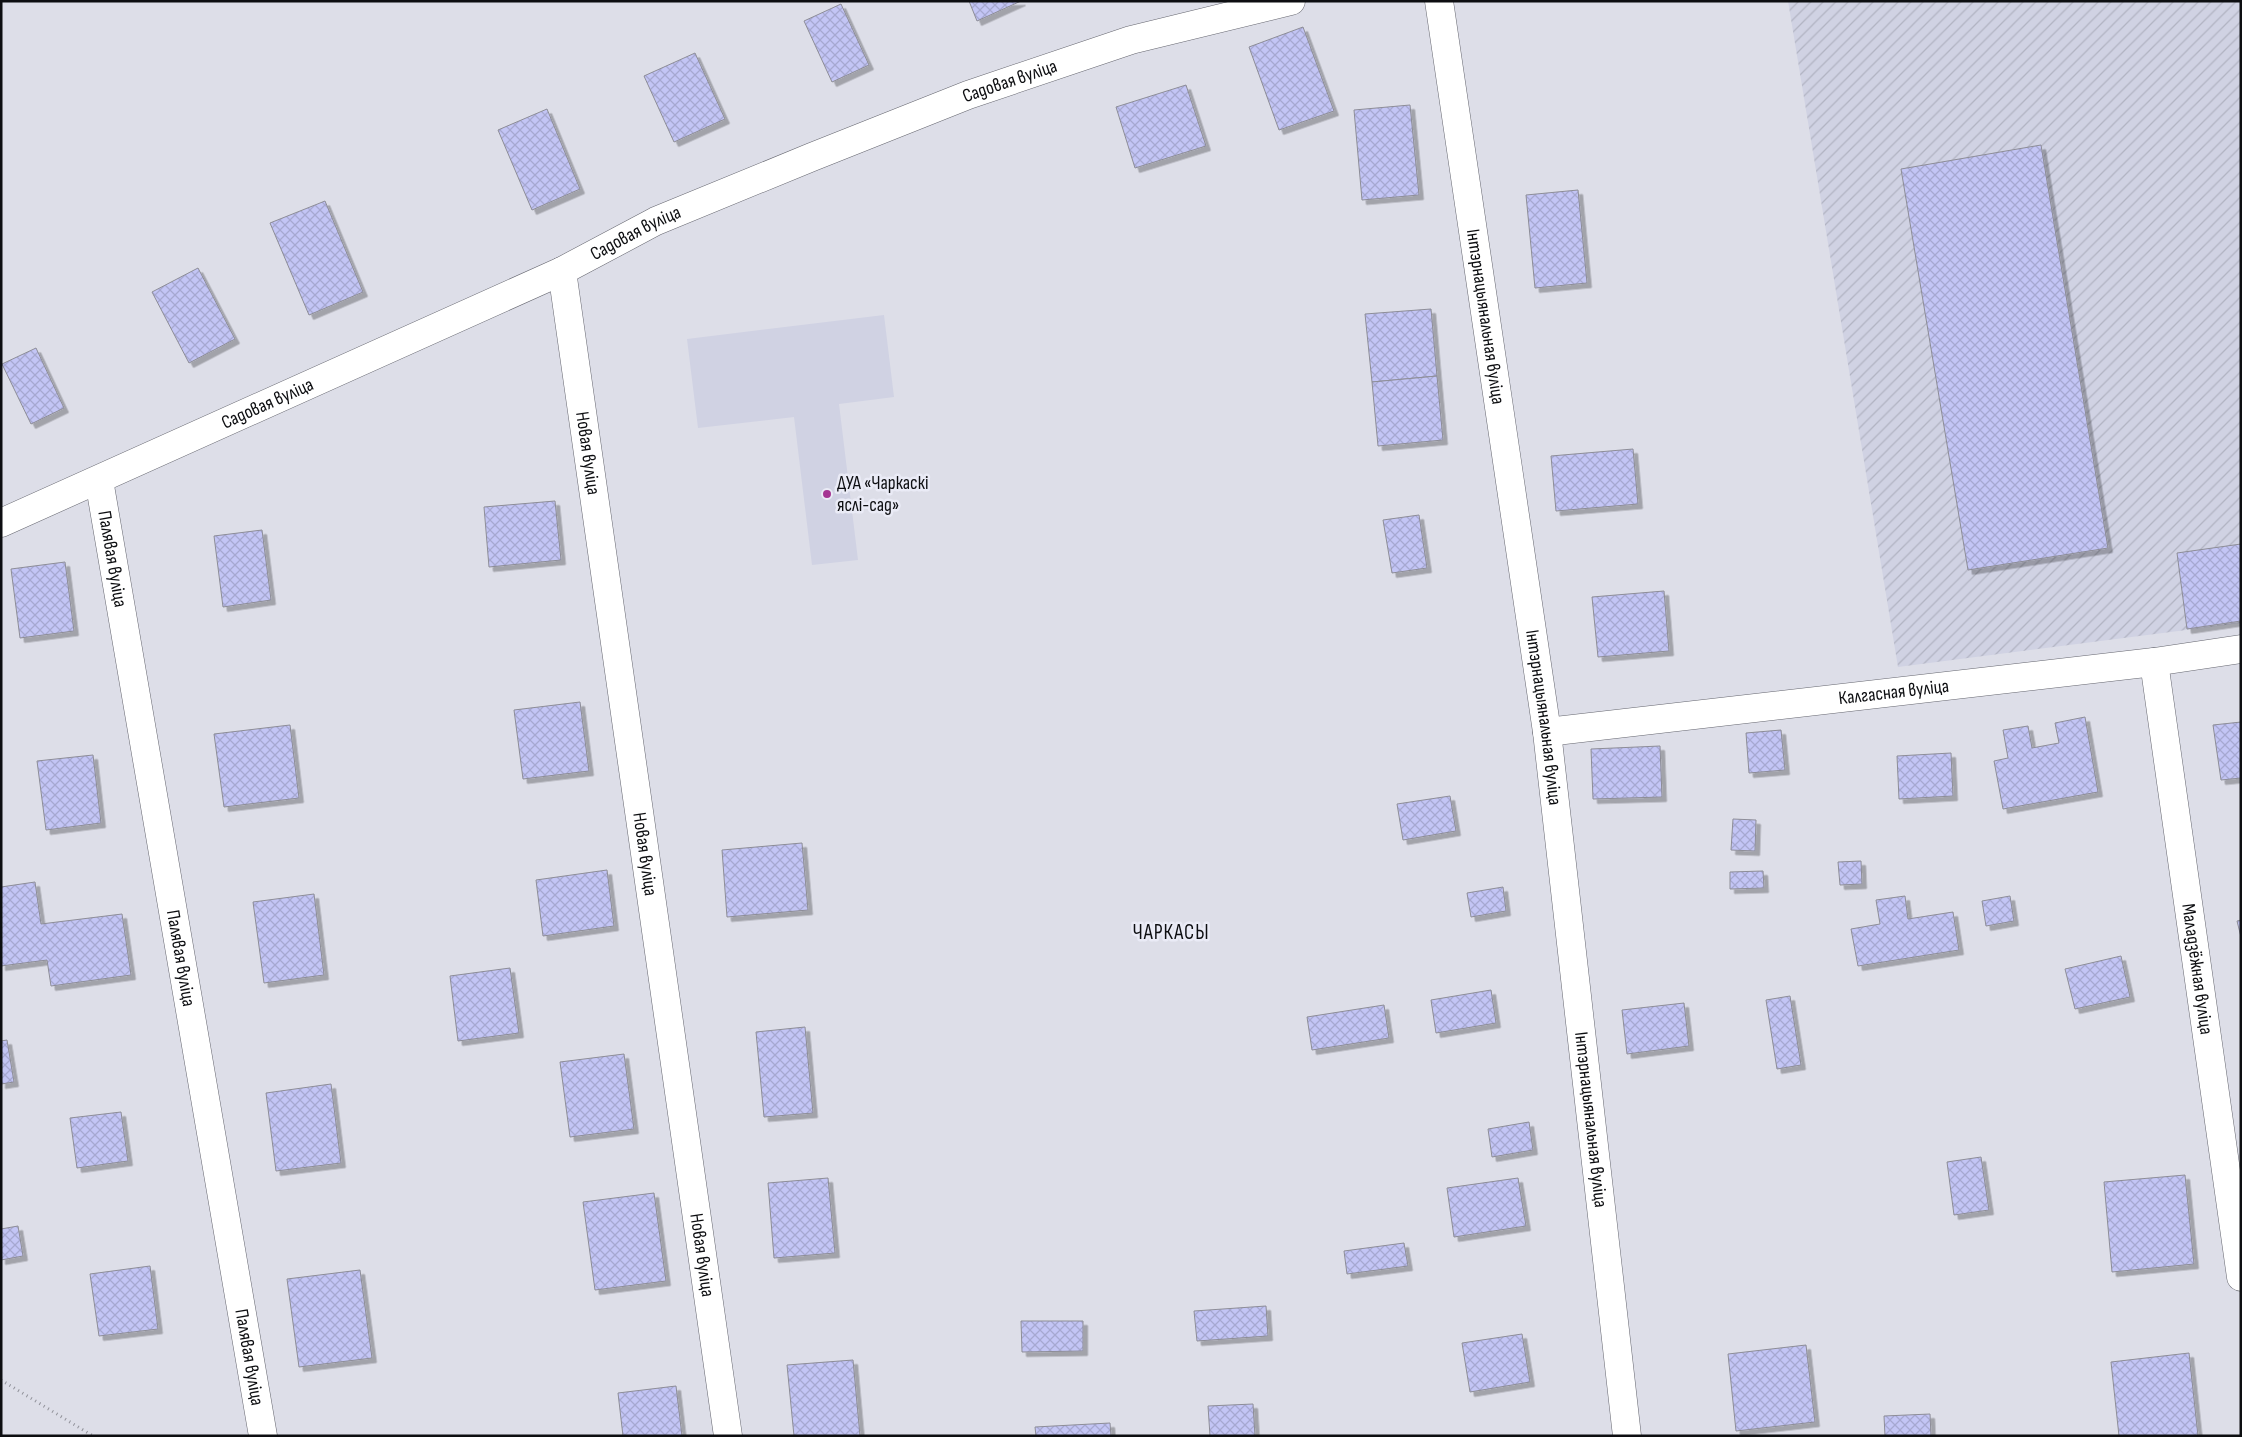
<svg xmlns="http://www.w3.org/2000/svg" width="2242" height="1437" font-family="'Sofia Sans Condensed',sans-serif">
<defs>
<pattern id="industrial-furrows" width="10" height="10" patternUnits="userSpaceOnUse" patternTransform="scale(1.25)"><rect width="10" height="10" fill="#d0d2e3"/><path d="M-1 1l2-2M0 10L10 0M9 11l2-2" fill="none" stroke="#b1b3c2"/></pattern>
<pattern id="building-cross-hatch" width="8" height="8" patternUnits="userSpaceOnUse" patternTransform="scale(1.25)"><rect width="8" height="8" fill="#c3c5f5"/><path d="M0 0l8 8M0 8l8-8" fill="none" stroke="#a6a8d1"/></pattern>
<filter id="shadow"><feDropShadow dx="4.5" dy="4.5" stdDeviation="0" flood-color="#0004"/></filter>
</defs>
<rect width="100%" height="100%" fill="#dddee8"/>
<path fill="#d0d2e3" d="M884,315L894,397L839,404L858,560L812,565L794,417L698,428L687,339Z"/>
<path fill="url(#industrial-furrows)" d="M1788,1H2241V623L1898,667Z"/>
<g fill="url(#building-cross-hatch)" stroke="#8d8d97" filter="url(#shadow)">
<path d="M969,1H1021L977,21Z"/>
<path d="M841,4L869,65L832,82L804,21Z"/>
<path d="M1303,27L1334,111L1279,130L1249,47Z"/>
<path d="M695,53L725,119L674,142L644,76Z"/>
<path d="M1186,85L1206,146L1135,168L1116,107Z"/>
<path d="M1410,105L1419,195L1362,200L1354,110Z"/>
<path d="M547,109L580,189L532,210L498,130Z"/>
<path d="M2041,145L2108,548L1968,570L1901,169Z"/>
<path d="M1578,190L1587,283L1535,288L1526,195Z"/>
<path d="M325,201L363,292L309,315L270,223Z"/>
<path d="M198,268L235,339L189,363L152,292Z"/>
<path d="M1431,309L1437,376L1372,382L1365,314Z"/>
<path d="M36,348L64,408L31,424L2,364Z"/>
<path d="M1437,376L1443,440L1378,446L1372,382Z"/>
<path d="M1633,449L1638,504L1556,511L1551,456Z"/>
<path d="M555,501L561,560L489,567L484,507Z"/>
<path d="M1419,515L1427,568L1392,573L1383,520Z"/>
<path d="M262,530L271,600L223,607L214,536Z"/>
<path d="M2241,544V621L2187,629L2177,553Z"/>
<path d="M65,562L74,631L20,638L11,569Z"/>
<path d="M1664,591L1669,651L1598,657L1592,597Z"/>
<path d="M580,702L589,771L523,779L514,710Z"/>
<path d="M2085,717L2098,792L2003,809L1994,761L2008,758L2003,730L2028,726L2032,748L2059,743L2055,723Z"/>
<path d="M2241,722V778L2221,780L2213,725Z"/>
<path d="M290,725L299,798L224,807L214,734Z"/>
<path d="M1781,730L1785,770L1749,773L1746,733Z"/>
<path d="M1660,746L1662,797L1593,799L1591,749Z"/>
<path d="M1951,753L1953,796L1899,799L1897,756Z"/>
<path d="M93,755L101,823L46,830L37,761Z"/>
<path d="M1450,796L1456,831L1403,840L1397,804Z"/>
<path d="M1733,819L1756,820L1755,851L1731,850Z"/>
<path d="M802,843L808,910L727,917L722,850Z"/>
<path d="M1861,861L1862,884L1840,885L1838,862Z"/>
<path d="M607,870L614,926L543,936L536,880Z"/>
<path d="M1763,871L1764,888L1730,889V872Z"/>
<path d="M35,882L41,924L122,914L131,975L51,986L47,960L1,966V887Z"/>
<path d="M1503,887L1506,911L1471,917L1467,893Z"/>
<path d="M314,894L324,975L264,983L253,902Z"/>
<path d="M1905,896L1908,919L1953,912L1959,950L1858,966L1851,929L1880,924L1876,900Z"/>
<path d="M2010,896L2014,921L1986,926L1982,901Z"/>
<path d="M2241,920V937L2237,921Z"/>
<path d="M2121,956L2130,997L2075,1009L2065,969Z"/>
<path d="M510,968L519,1033L458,1041L450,976Z"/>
<path d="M1491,990L1496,1023L1436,1033L1431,1000Z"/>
<path d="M1790,996L1801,1065L1777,1069L1766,1000Z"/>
<path d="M1684,1003L1689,1046L1627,1054L1622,1010Z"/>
<path d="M1384,1005L1389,1038L1312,1050L1307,1017Z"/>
<path d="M805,1027L813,1113L764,1117L756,1032Z"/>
<path d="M7,1040L14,1082L1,1084V1041Z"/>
<path d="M624,1054L634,1129L570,1137L560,1062Z"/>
<path d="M331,1084L341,1163L276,1171L266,1093Z"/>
<path d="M121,1112L128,1161L77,1168L70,1118Z"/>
<path d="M1529,1122L1533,1150L1492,1157L1488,1129Z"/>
<path d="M1981,1157L1989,1210L1954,1215L1947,1162Z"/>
<path d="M2185,1175L2194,1264L2112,1272L2104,1182Z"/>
<path d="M828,1178L835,1253L774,1258L768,1183Z"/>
<path d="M1518,1178L1526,1226L1454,1237L1447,1188Z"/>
<path d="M654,1193L666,1281L595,1290L583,1202Z"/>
<path d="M18,1226L23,1256L1,1260V1229Z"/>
<path d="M1404,1243L1408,1266L1347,1274L1344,1251Z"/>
<path d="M150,1266L158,1329L99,1336L90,1274Z"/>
<path d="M360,1270L372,1358L299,1367L287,1279Z"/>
<path d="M1266,1306L1268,1336L1197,1341L1194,1311Z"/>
<path d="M1021,1321H1083V1351L1022,1352Z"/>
<path d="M1522,1334L1530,1382L1470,1392L1462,1343Z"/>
<path d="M1806,1345L1815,1422L1736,1431L1728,1354Z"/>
<path d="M2189,1353L2198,1436H2119L2111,1362Z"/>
<path d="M853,1360L860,1436H794L787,1365Z"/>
<path d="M676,1386L682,1436H623L618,1393Z"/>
<path d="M1253,1404L1255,1436H1210L1208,1406Z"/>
<path d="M1930,1414L1931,1436H1885L1884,1416Z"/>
<path d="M1110,1423L1111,1436H1036L1035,1427Z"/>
</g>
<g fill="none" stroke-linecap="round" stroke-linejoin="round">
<defs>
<g id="minor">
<path id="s1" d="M1439,1L1547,732L1627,1436"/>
<path id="s2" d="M562,271L728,1436"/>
<path id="s3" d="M99,480L263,1436"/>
<path id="s4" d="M1,523L562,271L656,221L812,157L968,95L1131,40L1291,1"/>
<path id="s5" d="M2154,662L2241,1277"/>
<path id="s6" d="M1547,732L2154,662L2241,649"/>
</g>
</defs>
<use href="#minor" stroke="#65666f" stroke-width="29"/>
<path stroke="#91929a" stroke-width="3" stroke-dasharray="1 4" stroke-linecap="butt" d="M1,1380L93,1436"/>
<use href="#minor" stroke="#fff" stroke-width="28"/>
</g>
<circle fill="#a53593" stroke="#eaebf6" stroke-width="2" cx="827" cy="494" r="5"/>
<g text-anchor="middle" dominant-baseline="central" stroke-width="5" stroke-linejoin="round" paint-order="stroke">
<g font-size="19" fill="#0d0e11" stroke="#eaebf6">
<text stroke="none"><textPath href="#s4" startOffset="1102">Садовая вуліца</textPath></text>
<text stroke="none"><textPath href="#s4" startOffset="698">Садовая вуліца</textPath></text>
<text stroke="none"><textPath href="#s1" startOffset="319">Інтэрнацыянальная вуліца</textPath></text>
<text stroke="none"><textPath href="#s4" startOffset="292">Садовая вуліца</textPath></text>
<text stroke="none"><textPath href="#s2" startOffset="184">Новая вуліца</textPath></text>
<text stroke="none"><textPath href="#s3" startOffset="80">Палявая вуліца</textPath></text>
<text stroke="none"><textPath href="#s6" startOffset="349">Калгасная вуліца</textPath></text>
<text stroke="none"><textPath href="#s1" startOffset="724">Інтэрнацыянальная вуліца</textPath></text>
<text stroke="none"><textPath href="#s2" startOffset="589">Новая вуліца</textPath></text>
<text stroke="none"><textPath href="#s3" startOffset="485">Палявая вуліца</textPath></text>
<text stroke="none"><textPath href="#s5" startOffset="310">Маладзёжная вуліца</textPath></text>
<text stroke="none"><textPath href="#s1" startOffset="1129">Інтэрнацыянальная вуліца</textPath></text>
<text stroke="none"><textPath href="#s2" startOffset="994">Новая вуліца</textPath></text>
<text stroke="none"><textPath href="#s3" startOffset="890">Палявая вуліца</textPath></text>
</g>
<g font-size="19" fill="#0d0e11" stroke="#eaebf6" text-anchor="start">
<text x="837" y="483">ДУА «Чаркаскі<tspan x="837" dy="22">яслі-сад»</tspan></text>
</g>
<g font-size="21" letter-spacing="1" fill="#0d0e11" stroke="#eaebf6">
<text x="1171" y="932">ЧАРКАСЫ</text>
</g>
</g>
<rect width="2242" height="1437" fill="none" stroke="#0d0e11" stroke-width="5"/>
</svg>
